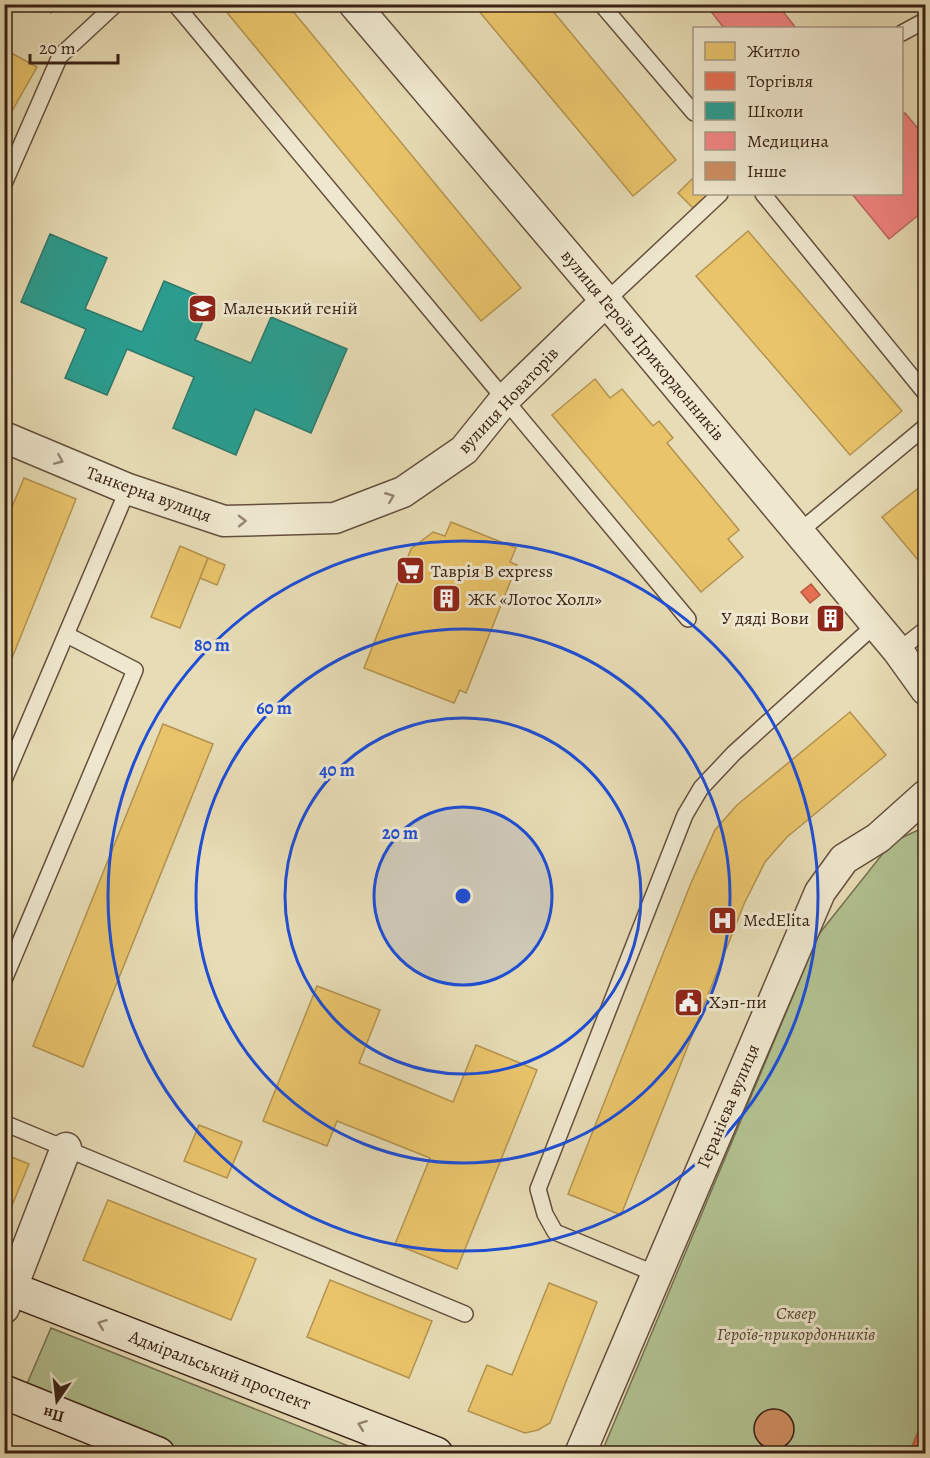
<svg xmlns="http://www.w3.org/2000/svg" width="930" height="1458" font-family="Alegreya,serif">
<rect width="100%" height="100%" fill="#e7dcb5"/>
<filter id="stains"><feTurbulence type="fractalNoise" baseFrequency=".00333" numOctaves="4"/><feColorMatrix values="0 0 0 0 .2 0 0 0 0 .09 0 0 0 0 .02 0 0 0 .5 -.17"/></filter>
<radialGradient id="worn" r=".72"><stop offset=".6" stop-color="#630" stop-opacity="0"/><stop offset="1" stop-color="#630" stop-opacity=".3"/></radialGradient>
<g fill="#b2c190" stroke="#757152" stroke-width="1.5">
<path d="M925,827V1453L601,1454L819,934L892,842Z"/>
<path d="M51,1328L366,1453H173L23,1393Z"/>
</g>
<g fill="#e9c46a" stroke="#b49350" stroke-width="1.5">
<path d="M44,4H62L51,13Z"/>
<path d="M220,4H287L521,288L481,321Z"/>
<path d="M473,4H547L676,160L633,196Z"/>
<path d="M4,49L37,67L4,125Z"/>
<path d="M694,177V194H708L693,208L678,193Z"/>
<path d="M748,231L902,411L850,455L696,276Z"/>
<path d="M595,379L610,398L622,389L653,426L659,421L673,438L667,443L739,530L728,539L743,557L701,592L552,415Z"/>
<path d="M24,478L76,499L4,678V526Z"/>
<path d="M926,482V553L918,560L882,517Z"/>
<path d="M451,522L516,548L510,562L517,565L466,693L460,690L454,703L364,668L411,549L433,532L445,536Z"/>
<path d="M180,546L208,558L180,628L151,617Z"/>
<path d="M208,558L225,565L217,585L200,578Z"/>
<path d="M850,712L886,755L787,837L765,862L744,904L621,1215L568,1194L691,883L715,830L737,805Z"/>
<path d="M163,724L213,744L83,1067L33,1046Z"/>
<path d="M317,986L380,1010L359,1063L453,1102L476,1045L537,1070L457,1269L395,1244L430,1158L337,1121L327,1146L263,1121Z"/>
<path d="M199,1125L242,1142L227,1178L184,1161Z"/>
<path d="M4,1154L29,1164L4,1225Z"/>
<path d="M108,1200L256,1259L231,1320L83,1260Z"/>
<path d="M330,1280L432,1321L409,1378L307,1337Z"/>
<path d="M549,1283L597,1302L550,1423L538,1430L525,1433L468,1411L487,1365L512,1375Z"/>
</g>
<g fill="#e76f51" stroke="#b2583f" stroke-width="1.5">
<path d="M811,584L820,595L810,603L801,592Z"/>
<path d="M828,606L842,621L833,630L819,614Z"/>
<path d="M926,1412V1454H909Z"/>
</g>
<path fill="#2a9d8f" stroke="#2e786a" stroke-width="1.5" d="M50,234L107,258L85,309L142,332L164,281L212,301L195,340L251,363L271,317L347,349L311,433L255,409L236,455L173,428L194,377L127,349L107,395L65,378L86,329L21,302Z"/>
<g fill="#f28482" stroke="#ba6661" stroke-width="1.5">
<path d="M705,4H777L796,28H724Z"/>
<path d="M905,113L926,138V209L889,239L852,194H902V115Z"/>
</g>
<circle fill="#cd8e61" stroke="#382115" stroke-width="1.5" cx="774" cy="1429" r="20"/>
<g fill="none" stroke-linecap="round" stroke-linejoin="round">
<defs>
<g id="lane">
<path d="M175,4L688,619"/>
<path d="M601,4L694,113"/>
<path d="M902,33L926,20"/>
<path d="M4,184L60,56L116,4"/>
<path d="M763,194L926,394"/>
<path d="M606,301L720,194"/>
<path d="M799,532L926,426"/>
<path d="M898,651L926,629"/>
<path d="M4,780L128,489"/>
<path d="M4,980L135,670L67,635"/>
<path d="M4,1123L465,1314"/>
<path d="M656,1274L555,1232L545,1214L538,1189L685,815L701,788L734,753L876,624"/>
</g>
<g id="street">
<path d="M354,4L606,301L898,651L926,690"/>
<path d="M4,437L128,489L224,521L335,518L403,492L464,450L505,399L606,301"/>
<path d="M4,1308L66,1148"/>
<path d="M580,1454L820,892L844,859L878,838L926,795"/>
</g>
<g id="secondary">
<path d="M4,1286L436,1454"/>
<path d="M4,1392L158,1454"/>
</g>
</defs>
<use href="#lane" stroke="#64503d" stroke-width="18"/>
<use href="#street" stroke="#64503d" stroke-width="33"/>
<use href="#secondary" stroke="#382115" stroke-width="36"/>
<use href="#lane" stroke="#efe8cf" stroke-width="15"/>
<use href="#street" stroke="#efe8cf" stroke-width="30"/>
<use href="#secondary" stroke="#efe8cf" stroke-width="33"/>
</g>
<defs><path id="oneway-chevron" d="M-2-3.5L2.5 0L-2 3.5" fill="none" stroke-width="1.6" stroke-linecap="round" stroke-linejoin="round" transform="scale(1.5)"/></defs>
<g stroke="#948472">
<use href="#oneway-chevron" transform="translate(59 460) rotate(23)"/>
<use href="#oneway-chevron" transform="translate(390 497) rotate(-22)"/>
<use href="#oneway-chevron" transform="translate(242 521) rotate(-1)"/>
<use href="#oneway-chevron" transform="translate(102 1324) rotate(-159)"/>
<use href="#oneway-chevron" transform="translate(362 1425) rotate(-159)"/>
</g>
<circle cx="463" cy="896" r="89" fill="#1d4ed8" fill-opacity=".12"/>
<g fill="none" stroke="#1d4ed8" stroke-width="3">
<circle cx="463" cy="896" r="89"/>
<circle cx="463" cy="896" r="178"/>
<circle cx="463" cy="896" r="267"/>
<circle cx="463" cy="896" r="355"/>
</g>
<defs>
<symbol id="school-square" viewBox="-11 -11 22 22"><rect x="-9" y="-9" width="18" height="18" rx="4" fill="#8f2418" stroke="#efe8cf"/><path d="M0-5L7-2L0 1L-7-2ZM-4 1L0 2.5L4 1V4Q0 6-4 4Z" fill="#fff"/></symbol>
<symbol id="supermarket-square" viewBox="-11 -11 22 22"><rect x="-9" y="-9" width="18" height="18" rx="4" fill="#8f2418" stroke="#efe8cf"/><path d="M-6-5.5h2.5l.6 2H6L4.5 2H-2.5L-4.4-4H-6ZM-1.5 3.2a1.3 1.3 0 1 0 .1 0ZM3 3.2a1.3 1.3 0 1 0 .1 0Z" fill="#fff"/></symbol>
<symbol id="building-square" viewBox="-11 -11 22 22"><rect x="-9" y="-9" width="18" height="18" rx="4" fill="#8f2418" stroke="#efe8cf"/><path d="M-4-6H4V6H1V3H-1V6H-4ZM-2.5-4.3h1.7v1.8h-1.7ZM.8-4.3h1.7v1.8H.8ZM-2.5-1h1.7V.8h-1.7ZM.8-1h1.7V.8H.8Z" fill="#fff"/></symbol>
<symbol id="hospital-square" viewBox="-11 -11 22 22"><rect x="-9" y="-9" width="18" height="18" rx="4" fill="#8f2418" stroke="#efe8cf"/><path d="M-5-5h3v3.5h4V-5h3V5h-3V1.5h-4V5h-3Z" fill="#fff"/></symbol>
<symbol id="civic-square" viewBox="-11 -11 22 22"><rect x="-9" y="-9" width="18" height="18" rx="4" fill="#8f2418" stroke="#efe8cf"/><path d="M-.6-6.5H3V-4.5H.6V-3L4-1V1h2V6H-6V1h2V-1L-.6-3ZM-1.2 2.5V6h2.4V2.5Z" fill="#fff"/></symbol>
</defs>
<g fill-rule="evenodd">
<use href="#school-square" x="186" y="292" width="33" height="33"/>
<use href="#supermarket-square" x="394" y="554" width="33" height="33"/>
<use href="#building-square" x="430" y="582" width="33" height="33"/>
<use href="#building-square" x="814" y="602" width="33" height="33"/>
<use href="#hospital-square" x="706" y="904" width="33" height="33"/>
<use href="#civic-square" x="672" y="986" width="33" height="33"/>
</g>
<g text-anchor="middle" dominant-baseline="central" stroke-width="6" stroke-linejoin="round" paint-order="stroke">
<g font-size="18" fill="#382115" stroke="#efe8cf" text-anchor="start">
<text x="223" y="308">Маленький геній</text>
<text x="431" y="571">Таврія В express</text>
<text x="468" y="599">ЖК «Лотос Холл»</text>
<text x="809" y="618" text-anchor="end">У дяді Вови</text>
<text x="743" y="920">MedElita</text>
<text x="709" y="1002">Хэп-пи</text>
</g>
<g font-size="18" fill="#382115" stroke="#efe8cf">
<text transform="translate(643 345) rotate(50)">вулиця Героїв Прикордонників</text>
<text transform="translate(508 400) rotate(-47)">вулиця Новаторів</text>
<text transform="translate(149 494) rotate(20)">Танкерна вулиця</text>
<text transform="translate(728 1106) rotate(-67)">Геранієва вулиця</text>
<text transform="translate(220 1370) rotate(21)">Адміральський проспект</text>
</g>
<g font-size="18" font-style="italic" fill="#564934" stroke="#efe8cf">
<text x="796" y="1313">Сквер<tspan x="796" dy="21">Героїв-прикордонників</tspan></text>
</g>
</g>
<circle cx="463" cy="896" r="9" fill="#1d4ed8" stroke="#efe8cf" stroke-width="3"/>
<g font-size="18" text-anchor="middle" font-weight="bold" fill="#1d4ed8" stroke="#efe8cf" stroke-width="6" stroke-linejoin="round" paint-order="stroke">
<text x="212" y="651">80 m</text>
<text x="274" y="714">60 m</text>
<text x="337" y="776">40 m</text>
<text x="400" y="839">20 m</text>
</g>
<rect width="930" height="1458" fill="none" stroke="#e7dcb5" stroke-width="24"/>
<rect x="6" y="6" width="918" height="1446" fill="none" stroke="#382115" stroke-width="3"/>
<rect x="12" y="12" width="906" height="1434" fill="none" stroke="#382115" stroke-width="1.5"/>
<rect x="693" y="27" width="210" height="168" fill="#efe8cf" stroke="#a69885" stroke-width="1.5"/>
<rect x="705" y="42" width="30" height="18" fill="#e9c46a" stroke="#a69885" stroke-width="1.5"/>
<text x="747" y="57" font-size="18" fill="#382115">Житло</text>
<rect x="705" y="72" width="30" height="18" fill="#e76f51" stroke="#a69885" stroke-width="1.5"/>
<text x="747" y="87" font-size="18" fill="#382115">Торгівля</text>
<rect x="705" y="102" width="30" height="18" fill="#2a9d8f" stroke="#a69885" stroke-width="1.5"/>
<text x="747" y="117" font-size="18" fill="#382115">Школи</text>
<rect x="705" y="132" width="30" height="18" fill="#f28482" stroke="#a69885" stroke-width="1.5"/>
<text x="747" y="147" font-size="18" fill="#382115">Медицина</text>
<rect x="705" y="162" width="30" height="18" fill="#cd8e61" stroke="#a69885" stroke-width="1.5"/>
<text x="747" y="177" font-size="18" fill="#382115">Інше</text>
<g transform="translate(57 1401) rotate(194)" stroke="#efe8cf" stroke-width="4.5" paint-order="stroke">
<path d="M0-4.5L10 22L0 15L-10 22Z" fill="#382115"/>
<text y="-9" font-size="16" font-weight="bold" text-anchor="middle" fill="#382115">Пн</text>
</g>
<path d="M30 54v9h88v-9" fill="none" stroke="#382115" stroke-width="3"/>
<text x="39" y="54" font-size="18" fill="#382115" stroke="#efe8cf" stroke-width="4.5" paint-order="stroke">20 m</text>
<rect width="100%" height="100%" filter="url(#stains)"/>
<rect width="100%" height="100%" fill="url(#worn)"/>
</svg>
